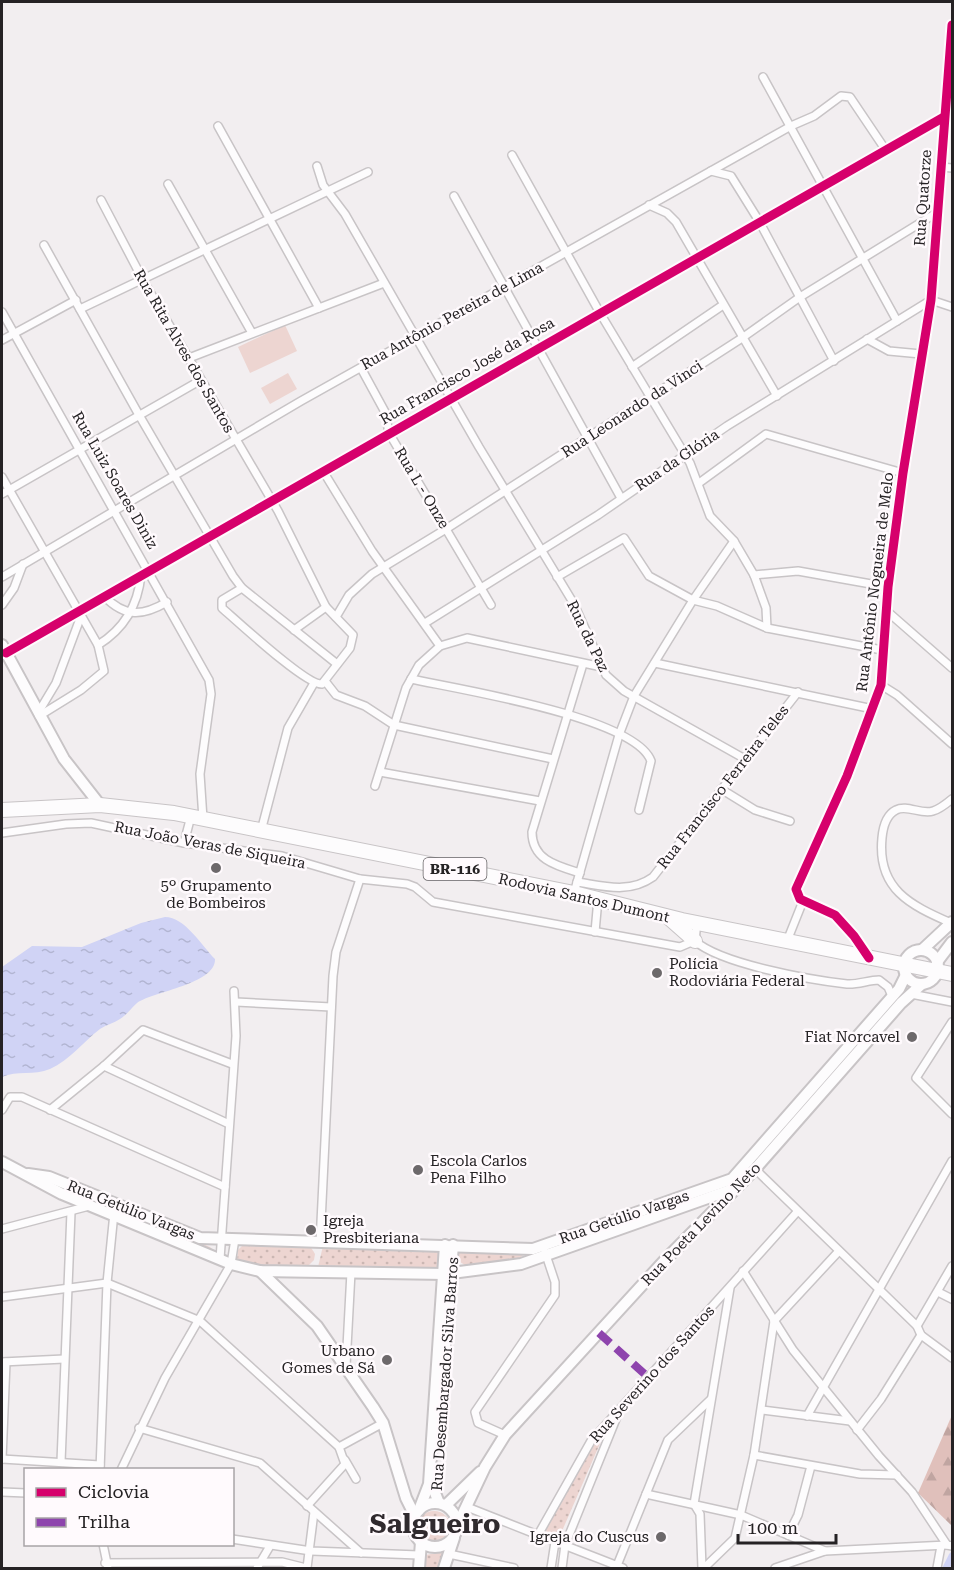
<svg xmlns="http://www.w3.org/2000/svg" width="954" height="1570" font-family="'Roboto Serif',serif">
<defs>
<pattern id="forest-firs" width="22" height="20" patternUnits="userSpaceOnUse" patternTransform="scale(1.5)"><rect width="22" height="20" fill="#e0c0bb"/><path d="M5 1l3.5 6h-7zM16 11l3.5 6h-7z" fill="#c0a5a1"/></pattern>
<pattern id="park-dots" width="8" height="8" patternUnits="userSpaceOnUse" patternTransform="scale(1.5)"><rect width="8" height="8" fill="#edd5d1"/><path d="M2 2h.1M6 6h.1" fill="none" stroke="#cbb7b3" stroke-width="1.8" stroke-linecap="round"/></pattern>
<pattern id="water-ripples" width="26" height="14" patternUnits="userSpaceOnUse" patternTransform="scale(1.5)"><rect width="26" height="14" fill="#d0d3f5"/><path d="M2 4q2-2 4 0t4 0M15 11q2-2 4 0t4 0" fill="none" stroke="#b2b5d2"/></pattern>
</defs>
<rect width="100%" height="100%" fill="#f2eef0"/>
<path fill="url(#forest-firs)" d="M952,1415V1526L918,1493Z"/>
<g fill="url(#park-dots)">
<path d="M123,1210L210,1247L213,1250L122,1216Z"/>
<path d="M246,1242L310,1246L315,1254L314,1260L308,1266H251L237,1260L238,1250Z"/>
<path d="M323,1246L441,1251L440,1272L318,1267Z"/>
<path d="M460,1250L521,1252L523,1255L517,1261L465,1265L455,1259Z"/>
<path d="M605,1432L559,1538L544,1533L594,1442Z"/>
<circle cx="434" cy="1528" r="17"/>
<path d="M446,1551L441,1568H421V1556Z"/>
</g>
<g fill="#edd5d1">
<path d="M285,325L297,351L250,373L238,347Z"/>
<path d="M288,373L297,389L270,404L261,388Z"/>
</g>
<path fill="url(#water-ripples)" d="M165,917C185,917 202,946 215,959C216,984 155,991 137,1003C131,1008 127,1015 120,1019C114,1023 106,1025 100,1029C83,1042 70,1060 50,1069C34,1076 17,1070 2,1077V967L32,946L82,947L141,923Z"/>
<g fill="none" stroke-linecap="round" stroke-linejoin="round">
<path stroke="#d0d3f5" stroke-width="7" d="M946,1568L952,1556"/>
<defs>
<g id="street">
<path d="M763,77L897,321"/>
<path d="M218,126L319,308"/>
<path d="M512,155L600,313L690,463L710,516L734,541L754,575L766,608L767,628"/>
<path d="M317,166L323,185L345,214L479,447L574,604L606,675L624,691L745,759"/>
<path d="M941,167L952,168"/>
<path d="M711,171L731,176L759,221L834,361"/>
<path d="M168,184L252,333"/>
<path d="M454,196L621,498"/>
<path d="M101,200L143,280L278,511L326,607L353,635L350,648L322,684C307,686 237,621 222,608V600L242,588"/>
<path d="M649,205L667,213L676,222L777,396"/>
<path d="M44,245L139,415L233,576L242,588L337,664"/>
<path d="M931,300L952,307"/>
<path d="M80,309L368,172"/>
<path d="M2,312L209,680L211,694L200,774L203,819"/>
<path d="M867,339L889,351L921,354"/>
<path d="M2,340L76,300"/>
<path d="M189,358L384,283"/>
<path d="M632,367L723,305"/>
<path d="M361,368L385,412L389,433L491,605"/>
<path d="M323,471L372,551L440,646"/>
<path d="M2,477L98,645"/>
<path d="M699,483L766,434L903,473"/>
<path d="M2,494L201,380"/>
<path d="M754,575L798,571L888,587"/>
<path d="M2,577L301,401L791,126L814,116L841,96L850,97L885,149"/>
<path d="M557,577L624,538L649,576L693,600L717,606L767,628L882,650"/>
<path d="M104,596C125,618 143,616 167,602"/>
<path d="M2,605L14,588L23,564"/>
<path d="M888,612L952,668"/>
<path d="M336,617L349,595L372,574L446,529L742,338L800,297L938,212"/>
<path d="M425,623L598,515L727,426L931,300"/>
<path d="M294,630L326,607"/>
<path d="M6,653L944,117"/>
<path d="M655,663L873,709"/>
<path d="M411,679C457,689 635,717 651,761L639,810"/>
<path d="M325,681L336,695L365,706L394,725L553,759"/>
<path d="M881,685L897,695L952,744"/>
<path d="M38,713L56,683L81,616"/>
<path d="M39,716L81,690L104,671L98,645C124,629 138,605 141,575"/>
<path d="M380,772L540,801"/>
<path d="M375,786L406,688L419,665L440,646L467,638L602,667"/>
<path d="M721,789L755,810L790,821"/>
<path d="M261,831L288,728L314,683"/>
<path d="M2,833L66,824L91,823L184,843L282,856L360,879L407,884L415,887L433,902L680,947L694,941"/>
<path d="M184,843L191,816"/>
<path d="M580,873C557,866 532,860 532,832L583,664"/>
<path d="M577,882C604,886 629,894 653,877L798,692"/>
<path d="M574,893L619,735L634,696L693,600L734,541"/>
<path d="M697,922L695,941C721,964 811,980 847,984C857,985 869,980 879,980L888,987L892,996"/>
<path d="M951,923C910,905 877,889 882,838C883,827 886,815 896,810C907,804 921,815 933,811C940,809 946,804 952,799"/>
<path d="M595,932L598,899"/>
<path d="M787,941L803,901"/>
<path d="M867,956L854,936L835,915L800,899L796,889L847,776L881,685L888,587L903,473L931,300L952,25"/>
<path d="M911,994L952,1002"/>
<path d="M236,1002L331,1007"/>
<path d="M952,1022L916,1078L952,1114"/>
<path d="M104,1066L229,1124"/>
<path d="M2,1110L10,1097H22L225,1187"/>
<path d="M50,1110L104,1066L143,1030L232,1064"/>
<path d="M754,1168L917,1326L921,1335L952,1358"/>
<path d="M2,1229L89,1206"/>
<path d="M320,1243L333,976L336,952L360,879"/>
<path d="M220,1259L236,1036L234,991"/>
<path d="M743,1271L793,1350L879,1456L912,1492L947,1545L952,1546"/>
<path d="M938,1292L952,1299"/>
<path d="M2,1297L107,1283L200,1321L339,1447L345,1464L307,1506"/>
<path d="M774,1321L839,1251"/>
<path d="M917,1326L952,1266"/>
<path d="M2,1362L64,1359"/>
<path d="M346,1366L351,1272"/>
<path d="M762,1410L850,1421"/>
<path d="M807,1416L952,1161"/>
<path d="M139,1428L260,1463L361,1553"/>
<path d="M857,1430L881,1399L921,1335"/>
<path d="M505,1435L478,1423L475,1412L555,1295V1282L545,1252"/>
<path d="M339,1447L383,1423"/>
<path d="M754,1455L860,1474L897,1475"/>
<path d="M2,1459L100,1465"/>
<path d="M2,1459L6,1362"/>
<path d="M345,1460L356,1479"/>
<path d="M61,1462L71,1212"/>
<path d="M100,1470L107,1283L114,1213"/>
<path d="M121,1470L165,1378L231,1264L235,1239"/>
<path d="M2,1492L26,1493"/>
<path d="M646,1494L741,1515L825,1551L947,1545"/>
<path d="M467,1507L538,1535"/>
<path d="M788,1535L798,1515L811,1466"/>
<path d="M232,1539L311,1551L419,1555"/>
<path d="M103,1544L108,1568"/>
<path d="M449,1554L514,1568"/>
<path d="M105,1563L282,1562L306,1568"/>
<path d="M257,1568L270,1546"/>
<path d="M307,1568L314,1512"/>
<path d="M551,1568L555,1542"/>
<path d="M562,1568L565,1545L618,1414"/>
<path d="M616,1568L668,1440L710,1400"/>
<path d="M623,1568L538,1535L591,1441L797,1212"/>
<path d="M702,1568L700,1514L694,1504L730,1288"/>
<path d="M704,1568L735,1538L754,1455L774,1321"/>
<path d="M775,1568L825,1551"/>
<path d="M937,1568L941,1546"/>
</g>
<g id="secondary">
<path d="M2,645L64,759L100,805"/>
<path d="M922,950L952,922"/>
<circle cx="921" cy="967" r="17"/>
<path d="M937,962L952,942"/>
<path d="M2,1162L62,1194L231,1264L260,1271L444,1274L521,1264L736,1188"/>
<path d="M28,1174L49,1177L200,1238L533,1249L732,1179L899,989L906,975"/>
<path d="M260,1271L317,1326L373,1407L383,1423L406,1498L415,1516"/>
<path d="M440,1407L453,1245"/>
<path d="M435,1477V1493L439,1503"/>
<circle cx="435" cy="1525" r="22"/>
<path d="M446,1505L480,1472"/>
<path d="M419,1510L429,1484L445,1245"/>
<path d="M458,1524L485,1467L505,1435L665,1260L755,1169L901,1003L922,984"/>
<path d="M419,1568L421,1542"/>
<path d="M444,1568L454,1538"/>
</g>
<g id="highway">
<path d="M2,810L100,805L174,813L574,893L682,920L952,974"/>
<path d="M669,918L695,941"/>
</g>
</defs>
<use href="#street" stroke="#c8c4c6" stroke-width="10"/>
<use href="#secondary" stroke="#c8c4c6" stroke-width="14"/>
<use href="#highway" stroke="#c8c4c6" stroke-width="16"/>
<use href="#street" stroke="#fdfcfd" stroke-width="7"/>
<use href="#secondary" stroke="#fdfcfd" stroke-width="10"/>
<use href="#highway" stroke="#fdfcfd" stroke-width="14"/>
<path stroke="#8e44ad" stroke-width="8" stroke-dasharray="15 8" stroke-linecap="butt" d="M599,1333L649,1378"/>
<defs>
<g id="cycleway">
<path d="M6,653L944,117"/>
<path d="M869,958L854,936L835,915L800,899L796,889L847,776L881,685L888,587L903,473L931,300L952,25"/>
</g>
</defs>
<use href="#cycleway" stroke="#fffafd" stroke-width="13"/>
<use href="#cycleway" stroke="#d6006c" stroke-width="9"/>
</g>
<g fill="#6d696b" stroke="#fffafd" stroke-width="2">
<circle cx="216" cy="868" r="6"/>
<circle cx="657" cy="973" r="6"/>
<circle cx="912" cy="1037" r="6"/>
<circle cx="418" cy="1170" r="6"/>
<circle cx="311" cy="1230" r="6"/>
<circle cx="387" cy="1360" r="6"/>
<circle cx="661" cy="1537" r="6"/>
</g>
<g text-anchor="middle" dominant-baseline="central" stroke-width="5" stroke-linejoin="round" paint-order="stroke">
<rect fill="#fffafd" stroke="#666365" stroke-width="1.5" x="423.5" y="858" width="63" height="22" rx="4.5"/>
<g font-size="14" font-weight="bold" fill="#252224">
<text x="455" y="869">BR-116</text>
</g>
<g font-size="15" fill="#252224" stroke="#fffafd">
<text transform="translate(923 198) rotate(-86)">Rua Quatorze</text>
<text transform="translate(452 316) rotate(-29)">Rua Antônio Pereira de Lima</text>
<text transform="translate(184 351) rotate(60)">Rua Rita Alves dos Santos</text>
<text transform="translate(467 371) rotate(-30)">Rua Francisco José da Rosa</text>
<text transform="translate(632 409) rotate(-33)">Rua Leonardo da Vinci</text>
<text transform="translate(677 460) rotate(-34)">Rua da Glória</text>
<text transform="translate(115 480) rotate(60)">Rua Luiz Soares Diniz</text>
<text transform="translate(422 488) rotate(59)">Rua L - Onze</text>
<text transform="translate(875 582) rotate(-83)">Rua Antônio Nogueira de Melo</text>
<text transform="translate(588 636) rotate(64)">Rua da Paz</text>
<text transform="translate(723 787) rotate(-52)">Rua Francisco Ferreira Teles</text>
<text transform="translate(210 845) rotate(11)">Rua João Veras de Siqueira</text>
<text transform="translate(584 898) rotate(13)">Rodovia Santos Dumont</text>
<text transform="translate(131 1210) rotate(22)">Rua Getúlio Vargas</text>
<text transform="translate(624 1217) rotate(-19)">Rua Getúlio Vargas</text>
<text transform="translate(701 1224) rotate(-46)">Rua Poeta Levino Neto</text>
<text transform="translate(445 1374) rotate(-86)">Rua Desembargador Silva Barros</text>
<text transform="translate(652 1374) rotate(-48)">Rua Severino dos Santos</text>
</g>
<g font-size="15" fill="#252224" stroke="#fffafd" text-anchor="start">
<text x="216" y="886" text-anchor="middle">5º Grupamento<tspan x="216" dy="17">de Bombeiros</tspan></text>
<text x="669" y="964">Polícia<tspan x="669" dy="17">Rodoviária Federal</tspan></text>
<text x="900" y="1037" text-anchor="end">Fiat Norcavel</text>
<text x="430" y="1161">Escola Carlos<tspan x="430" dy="17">Pena Filho</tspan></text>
<text x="323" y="1221">Igreja<tspan x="323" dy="17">Presbiteriana</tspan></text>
<text x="375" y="1351" text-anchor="end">Urbano<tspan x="375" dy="17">Gomes de Sá</tspan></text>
<text x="649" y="1537" text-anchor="end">Igreja do Cuscus</text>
</g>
<g font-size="27" font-weight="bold" fill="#302a2e" stroke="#fffafd">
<text x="435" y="1524">Salgueiro</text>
</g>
</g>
<rect width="954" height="1570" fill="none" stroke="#252224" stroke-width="6"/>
<rect x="24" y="1468" width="210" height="78" fill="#fffafd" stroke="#a8a4a6" stroke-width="1.5"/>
<rect x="36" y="1488" width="30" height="9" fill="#d6006c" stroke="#a8a4a6" stroke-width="1.5"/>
<text x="78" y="1498" font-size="18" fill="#252224">Ciclovia</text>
<rect x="36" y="1518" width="30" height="9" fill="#8e44ad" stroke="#a8a4a6" stroke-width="1.5"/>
<text x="78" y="1528" font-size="18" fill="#252224">Trilha</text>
<path d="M738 1534v9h98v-9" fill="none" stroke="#252224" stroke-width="3"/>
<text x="747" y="1534" font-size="18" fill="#252224" stroke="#fffafd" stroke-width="4.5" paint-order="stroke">100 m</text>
</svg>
